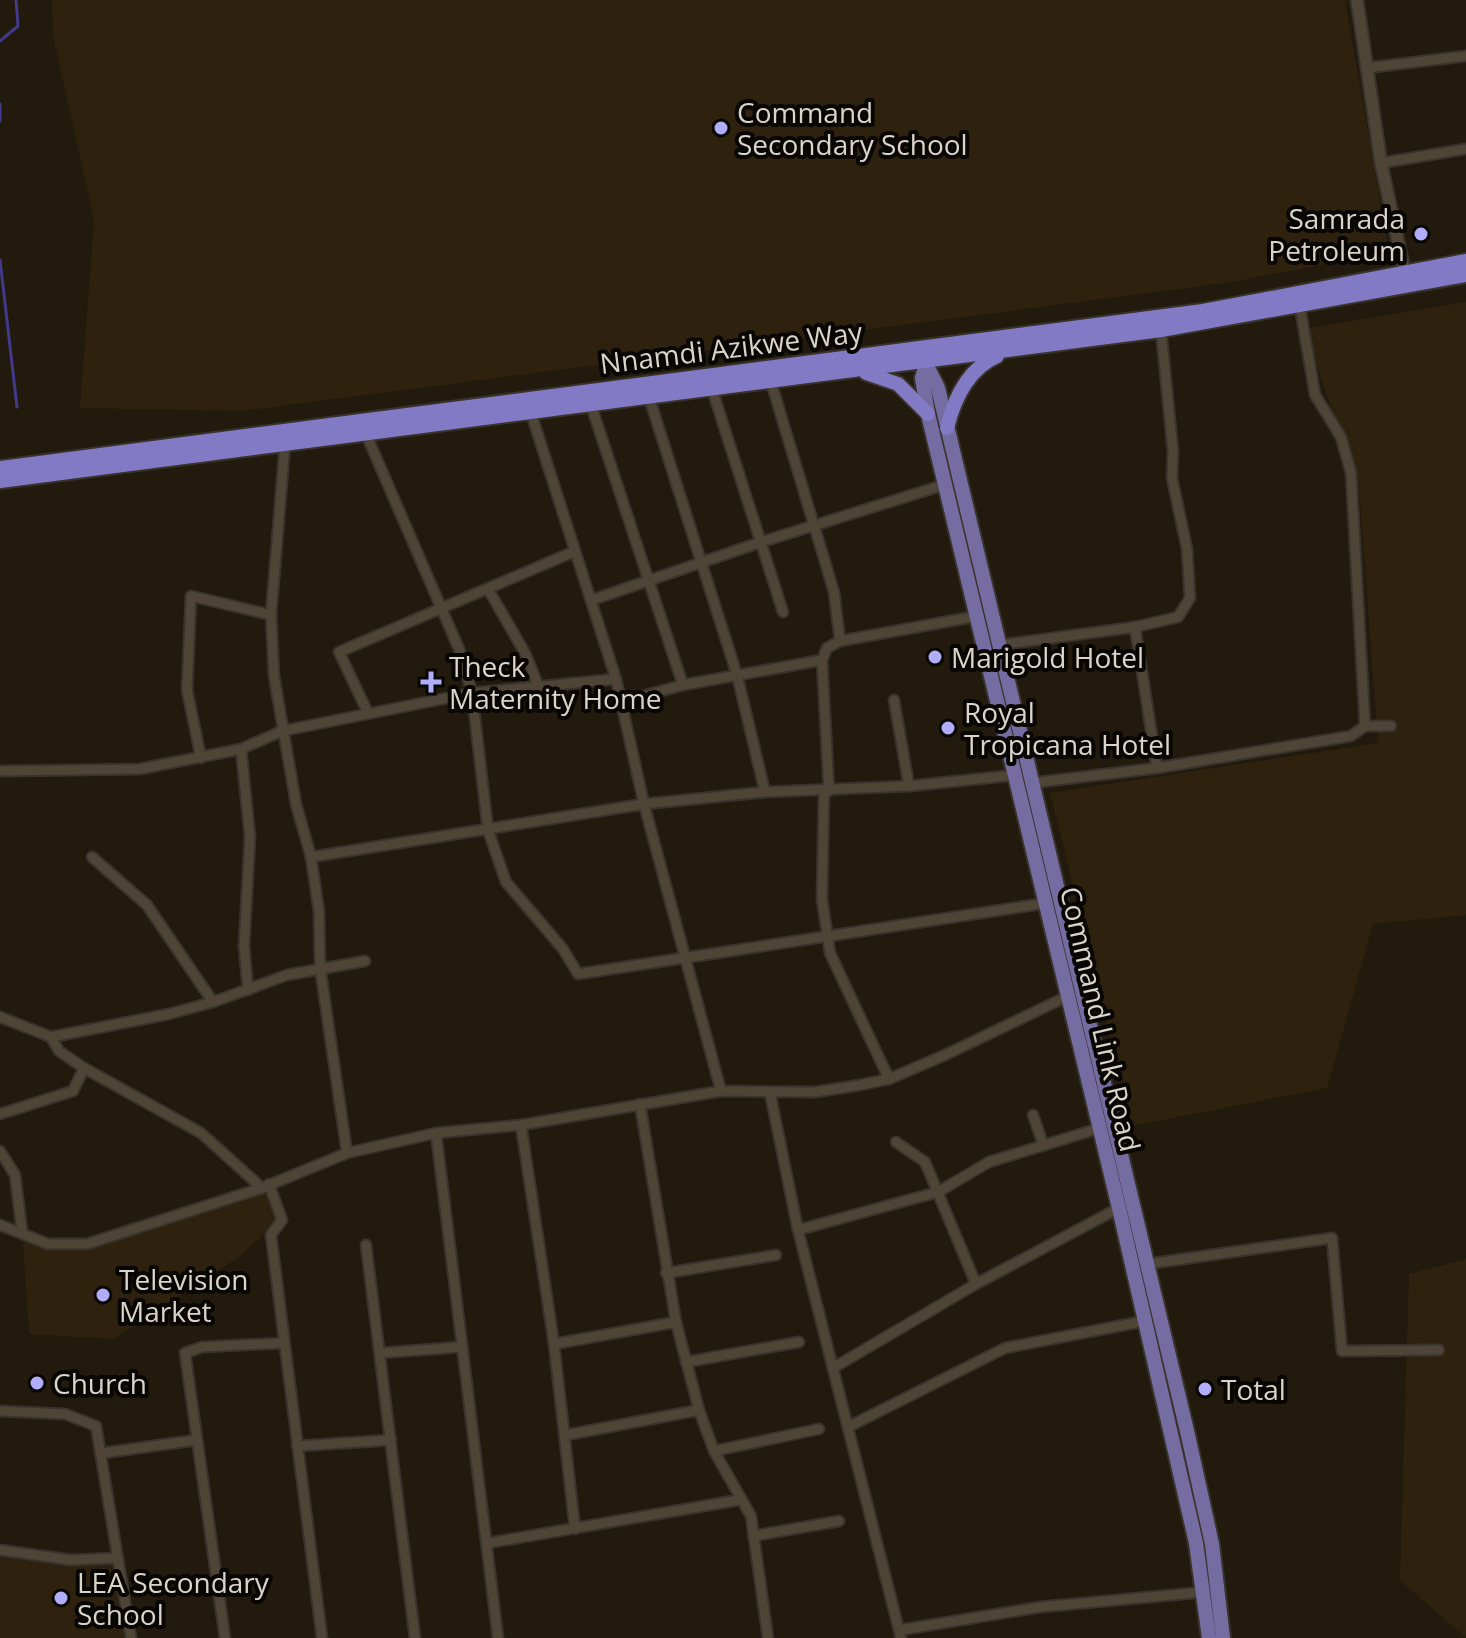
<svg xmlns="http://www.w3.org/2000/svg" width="1466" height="1638" font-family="'Open Sans',sans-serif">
<rect width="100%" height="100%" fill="#221a0c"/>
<g fill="#2e220e">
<path d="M52,0H1345L1389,252L1232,282L243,411L80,408L94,220L53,36Z"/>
<path d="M1466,302V915L1373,924L1327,1088L1132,1126L1050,793L1378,743L1359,488L1304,329Z"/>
<path d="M270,1189L278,1221L239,1257L113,1339L29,1334L23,1242L77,1249Z"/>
<path d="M1466,1259V1638L1400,1580L1409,1274Z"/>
<path d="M0,1550L56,1559L115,1557L128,1638H0Z"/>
</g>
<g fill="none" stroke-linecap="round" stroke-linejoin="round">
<g stroke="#44398a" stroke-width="3">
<path d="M0,41L18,26L16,0"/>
<path d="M0,104V121"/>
<path d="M0,260L17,407"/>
</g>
<defs>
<g id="minor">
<path d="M1366,68L1466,56"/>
<path d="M1381,163L1466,149"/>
<path d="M1300,307L1315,395L1341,437L1351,473L1365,726"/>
<path d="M771,382L834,592L840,641"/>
<path d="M712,389L783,612"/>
<path d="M649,397L737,675L765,792"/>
<path d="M591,405L683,685"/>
<path d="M531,413L616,679L644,804L721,1091"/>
<path d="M366,434L459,649L472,693L488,830L506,882L563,949L578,974L1047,903"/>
<path d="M285,444L271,615L274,676L296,804L311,857L319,912L320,967L347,1153"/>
<path d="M488,589L525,653L538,685"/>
<path d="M592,600L761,542L947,484"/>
<path d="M1135,627L1178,617L1190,598L1187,549L1172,478L1173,452L1161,330"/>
<path d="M999,645L1135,627L1157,768"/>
<path d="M894,700L909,786"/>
<path d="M621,702L683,685L822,660"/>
<path d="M368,713L339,652L573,552"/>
<path d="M241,749L250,837L244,946L248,990"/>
<path d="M201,758L187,690L191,596L271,615"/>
<path d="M0,771L140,769L241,749L282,731L472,693L616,679"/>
<path d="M1031,783L1157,768L1351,736L1365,726H1391"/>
<path d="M824,791L822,899L830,953L889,1079"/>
<path d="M829,791L822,660L827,648L840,641L978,616"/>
<path d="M92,857L147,905L213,1002"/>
<path d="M311,857L644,804L765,792L909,786L1016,775"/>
<path d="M0,1017L51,1037L59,1051L84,1068L201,1133L262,1188"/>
<path d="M51,1037L169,1014L213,1002L287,975L365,961"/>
<path d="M770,1093L798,1230L901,1638"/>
<path d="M640,1104L676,1322L699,1410L714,1451L751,1516L768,1638"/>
<path d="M0,1114L73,1091L84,1068"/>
<path d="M1033,1115L1043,1144"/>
<path d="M521,1125L554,1344L575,1529"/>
<path d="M436,1133L498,1638"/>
<path d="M896,1142L925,1162L976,1284"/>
<path d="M0,1151L15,1175L22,1231"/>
<path d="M269,1184L282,1220L271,1235L322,1638"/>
<path d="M0,1225L48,1244H87L262,1188L347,1153L436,1133L521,1125L721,1091L815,1092L860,1085L889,1079L945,1055L1068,996"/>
<path d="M798,1230L938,1192L989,1162L1100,1128"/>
<path d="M366,1245L415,1638"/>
<path d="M1147,1264L1332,1238L1342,1351L1439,1350"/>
<path d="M666,1273L776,1255"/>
<path d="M554,1344L676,1322"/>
<path d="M380,1353L460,1347"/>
<path d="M686,1362L799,1342"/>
<path d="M833,1368L976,1284L1119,1208"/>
<path d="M0,1411L65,1414L96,1426L131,1638"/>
<path d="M850,1426L1005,1348L1145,1321"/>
<path d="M566,1435L699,1410"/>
<path d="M297,1446L391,1440"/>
<path d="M714,1451L819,1429"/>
<path d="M103,1453L196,1440"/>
<path d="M753,1536L839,1521"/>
<path d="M488,1543L739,1500"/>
<path d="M0,1550L71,1560L118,1558"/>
<path d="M900,1630L1040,1607L1205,1592"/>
<path d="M225,1638L185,1353L202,1347L284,1343"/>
</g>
<path id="tertiary" d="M1357,0L1381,163L1405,274"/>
<g id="primary">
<path d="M916,358L925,362L938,388L1187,1431L1212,1544L1223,1638"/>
<path d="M927,361L922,378L928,414L1119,1208L1196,1543L1209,1638"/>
</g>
<g id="trunk">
<path d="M866,373L898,384L928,414"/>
<path d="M947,428C954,399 968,369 997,356"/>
<path d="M0,468L1203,311L1466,261"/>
<path d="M0,481L1161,330L1466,275"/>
</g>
</defs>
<use href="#minor" stroke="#39332d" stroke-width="13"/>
<use href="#tertiary" stroke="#39332d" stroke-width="15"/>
<use href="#primary" stroke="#39332d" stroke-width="18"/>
<use href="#trunk" stroke="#39332d" stroke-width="18"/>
<use href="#minor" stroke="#4f4537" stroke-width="9"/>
<use href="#tertiary" stroke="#4f4537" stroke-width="11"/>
<use href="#primary" stroke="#756da1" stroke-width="14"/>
<use href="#trunk" stroke="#827ac4" stroke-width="14"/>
</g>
<g fill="#b0aefa" stroke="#080602" stroke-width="3">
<circle cx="721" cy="128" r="8"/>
<circle cx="1421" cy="234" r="8"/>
<circle cx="935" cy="657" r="8"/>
<path d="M427 670h8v8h8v8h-8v8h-8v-8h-8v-8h8z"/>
<circle cx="948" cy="728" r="8"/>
<circle cx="103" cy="1295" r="8"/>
<circle cx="37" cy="1383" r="8"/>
<circle cx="1205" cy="1389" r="8"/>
<circle cx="61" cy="1598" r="8"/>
</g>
<g text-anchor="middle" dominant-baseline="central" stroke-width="8" stroke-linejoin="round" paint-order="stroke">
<g font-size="28" fill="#dad4cb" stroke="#080602" text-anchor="start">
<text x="737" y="112">Command<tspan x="737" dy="32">Secondary School</tspan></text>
<text x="1405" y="218" text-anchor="end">Samrada<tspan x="1405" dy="32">Petroleum</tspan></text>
<text x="951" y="657">Marigold Hotel</text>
<text x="449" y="666">Theck<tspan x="449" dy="32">Maternity Home</tspan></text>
<text x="964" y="712">Royal<tspan x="964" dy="32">Tropicana Hotel</tspan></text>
<text x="119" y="1279">Television<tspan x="119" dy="32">Market</tspan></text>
<text x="53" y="1383">Church</text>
<text x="1221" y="1389">Total</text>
<text x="77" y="1582">LEA Secondary<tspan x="77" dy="32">School</tspan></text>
</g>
<g font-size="28" fill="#dad4cb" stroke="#080602">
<text transform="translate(731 347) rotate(-7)">Nnamdi Azikwe Way</text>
<text transform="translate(1101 1019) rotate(77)">Command Link Road</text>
</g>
</g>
</svg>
